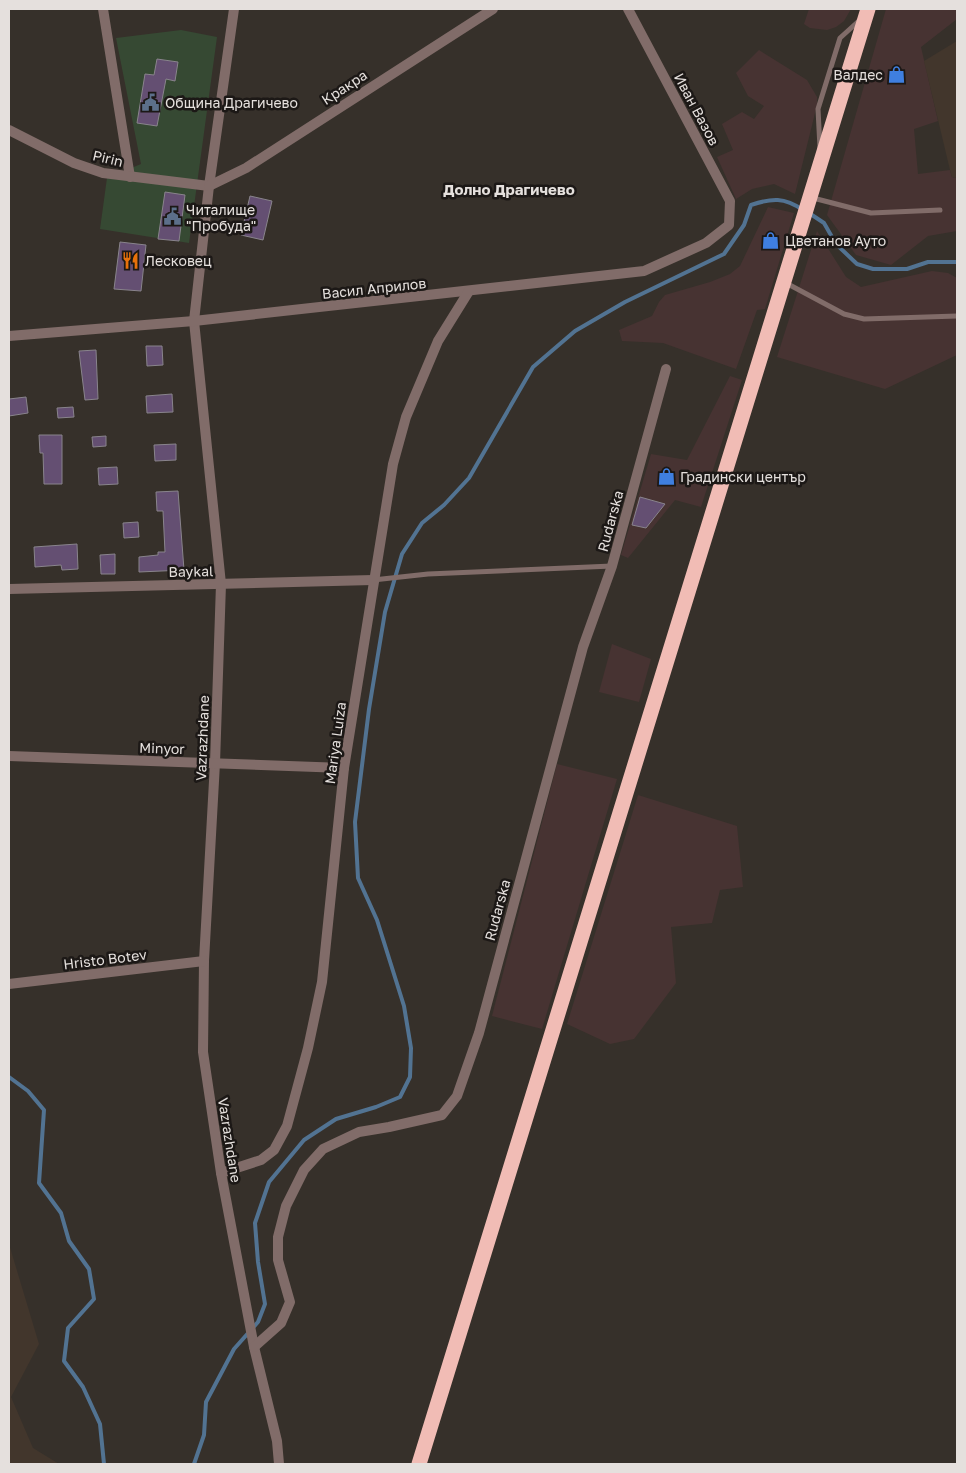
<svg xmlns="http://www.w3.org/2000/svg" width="966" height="1473" font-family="'Golos Text',sans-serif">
<rect width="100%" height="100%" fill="#36302a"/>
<g fill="#473332">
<path d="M809,9H851L844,21L836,27L827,30L810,28L804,24Z"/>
<path d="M886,9H957V19L921,47L938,121L914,129L918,174L950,170L952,177L957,178V231L928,236L891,265L856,255L827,215Z"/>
<path d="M759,50L807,80L817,97V105L795,194L774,184L752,189L736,199L717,157L733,150L722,124L742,112L754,119L764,106L748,96L736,73Z"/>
<path d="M768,207L794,213L765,309L757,310L736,369L663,343L622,341L619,330L652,316L659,302L665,295L710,282L730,274L740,266Z"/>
<path d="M817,231L846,277L861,287L932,271L948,273L957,278V355L885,389L777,357Z"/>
<path d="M730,376L742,380L701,507L675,500L628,558L621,555L651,454L687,460Z"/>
<path d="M612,644L651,659L639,702L599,692Z"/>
<path d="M557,764L617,779L542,1029L492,1016Z"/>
<path d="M638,795L737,826L743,887L720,890L712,923L671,927L676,983L634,1039L610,1044L567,1024Z"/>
</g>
<g fill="#42362c">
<path d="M957,41V178L952,177L950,170L924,61Z"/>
<path d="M9,1244L39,1344L11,1397L33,1448L59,1464H9Z"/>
</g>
<path fill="#364933" d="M181,30L217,37L189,243L100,229L107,178L141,164L116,38Z"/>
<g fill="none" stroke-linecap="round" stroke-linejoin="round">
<g stroke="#527392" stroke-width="4">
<path d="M809,213L824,223L836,244L857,264L873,269H907L928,262H957"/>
<path d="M9,1077L28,1091L44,1110L39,1183L61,1213L69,1241L89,1269L94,1299L68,1328L64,1361L83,1387L100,1424L104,1464"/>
<path d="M194,1464L204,1435L206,1402L234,1349L258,1322L265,1304L258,1262L255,1223L269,1182L304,1140L336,1119L376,1107L400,1097L410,1077L411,1048L404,1006L377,920L358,878L355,822L369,709L385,612L402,554L422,523L444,505L469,478L533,367L575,331L625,302L724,254L744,225L751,205C772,198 784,197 803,210"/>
</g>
</g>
<g fill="#644f72" stroke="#89848c">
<path d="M157,59L178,62L175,81L166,79L157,126L137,123L145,74L154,75Z"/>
<path d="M165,192L185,195L179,241L158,239Z"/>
<path d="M250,196L272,201L263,240L241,235Z"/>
<path d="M120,242L146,245L141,291L114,289Z"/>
<path d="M146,346H162L163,365L147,366Z"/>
<path d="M96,350L98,399L85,400L79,351Z"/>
<path d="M172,394L173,412L147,413L146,396Z"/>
<path d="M26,397L28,413L9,416V399Z"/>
<path d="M73,407L74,417L58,418L57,408Z"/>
<path d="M39,435H62V484H44L43,453H40Z"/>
<path d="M106,436V446L93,447L92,437Z"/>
<path d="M176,444V460L155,461L154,445Z"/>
<path d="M117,467L118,484L99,485L98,468Z"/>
<path d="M178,491L184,570L139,572V557L158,555V552H165L163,511H157L156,492Z"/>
<path d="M640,497L665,504L646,528L632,525Z"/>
<path d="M138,522L139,537L124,538L123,523Z"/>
<path d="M77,544L78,569L62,570L61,565L35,567L34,547Z"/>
<path d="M115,554V574H101L100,555Z"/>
</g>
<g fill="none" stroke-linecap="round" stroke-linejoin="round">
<g stroke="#816c69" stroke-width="5">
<path d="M820,148L818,109L840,38L861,19"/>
<path d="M813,198L871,213L940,210"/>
<path d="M786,283L844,314L864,319L957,316"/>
<path d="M373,580L428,574L612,566"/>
</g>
<g stroke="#816c69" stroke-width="10">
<path d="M103,9L130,177"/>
<path d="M234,9L209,186L194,321L221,584L215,763L204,961L203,1052L221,1173L254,1347L277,1441L279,1464"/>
<path d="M9,130L74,163L103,173L209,186"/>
<path d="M209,186L246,168L493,9"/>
<path d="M9,336L194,321L644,271L706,243L729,225L730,201L628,9"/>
<path d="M9,589L373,580"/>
<path d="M9,756L344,768"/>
<path d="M9,984L204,961"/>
<path d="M221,1173L261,1160L274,1150L287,1126L308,1048L322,982L344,768L393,464L406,417L438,341L469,291"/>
<path d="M254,1347L281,1323L290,1302L278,1260V1237L286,1206L304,1170L323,1149L359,1132L389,1127L442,1115L457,1096L479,1033L583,647L612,566L666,369"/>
</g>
<path stroke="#f1bcb5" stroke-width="15" d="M419,1464L868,9"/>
</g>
<defs>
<symbol id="shop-bare" viewBox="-9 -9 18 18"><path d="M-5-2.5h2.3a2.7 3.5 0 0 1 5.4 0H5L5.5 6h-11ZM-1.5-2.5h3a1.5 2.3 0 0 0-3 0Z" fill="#3f7fe0" stroke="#1c1816" stroke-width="2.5" paint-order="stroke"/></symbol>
<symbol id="civic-bare" viewBox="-9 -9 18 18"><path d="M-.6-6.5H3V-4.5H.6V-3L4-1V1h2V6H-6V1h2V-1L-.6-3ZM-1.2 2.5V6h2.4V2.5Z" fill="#5c6f8a" stroke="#1c1816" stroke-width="2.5" paint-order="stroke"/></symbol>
<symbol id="restaurant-bare" viewBox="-9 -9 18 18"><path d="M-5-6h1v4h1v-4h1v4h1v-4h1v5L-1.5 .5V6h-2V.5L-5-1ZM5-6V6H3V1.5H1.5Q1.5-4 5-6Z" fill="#e8710a" stroke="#1c1816" stroke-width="2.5" paint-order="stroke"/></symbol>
</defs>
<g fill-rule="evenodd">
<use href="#shop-bare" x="884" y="62" width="25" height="25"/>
<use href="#civic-bare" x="138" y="90" width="25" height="25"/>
<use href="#civic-bare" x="160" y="204" width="25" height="25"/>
<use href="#shop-bare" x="758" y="228" width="25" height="25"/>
<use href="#restaurant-bare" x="118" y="248" width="25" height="25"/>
<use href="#shop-bare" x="654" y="464" width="25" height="25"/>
</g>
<g text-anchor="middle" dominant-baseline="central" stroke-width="5" stroke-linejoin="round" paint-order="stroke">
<g font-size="14" fill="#e5e0dd" stroke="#1c1816" text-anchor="start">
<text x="883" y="74" text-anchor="end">Валдес</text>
<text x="165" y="102">Община Драгичево</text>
<text x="186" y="209">Читалище<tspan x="186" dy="16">"Пробуда"</tspan></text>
<text x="785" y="240">Цветанов Ауто</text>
<text x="145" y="260">Лесковец</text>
<text x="680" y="476">Градински център</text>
</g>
<g font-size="14" fill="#e5e0dd" stroke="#1c1816">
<text transform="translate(344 87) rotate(-33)">Кракра</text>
<text transform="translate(697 109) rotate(62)">Иван Вазов</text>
<text transform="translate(108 158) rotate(13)">Pirin</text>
<text transform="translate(374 288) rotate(-6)">Васил Априлов</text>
<text transform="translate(610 521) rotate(-75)">Rudarska</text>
<text transform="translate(191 571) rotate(-1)">Baykal</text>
<text transform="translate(202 738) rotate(-88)">Vazrazhdane</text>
<text transform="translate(335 743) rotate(-82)">Mariya Luiza</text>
<text transform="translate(162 748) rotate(2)">Minyor</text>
<text transform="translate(497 910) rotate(-75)">Rudarska</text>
<text transform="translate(105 959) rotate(-7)">Hristo Botev</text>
<text transform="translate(230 1140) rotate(81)">Vazrazhdane</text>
</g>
<g font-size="15" font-weight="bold" fill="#e5e0dd" stroke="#1c1816">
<text x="509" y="189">Долно Драгичево</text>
</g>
</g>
<rect width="966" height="1473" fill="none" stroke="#e5e0dd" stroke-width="20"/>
</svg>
